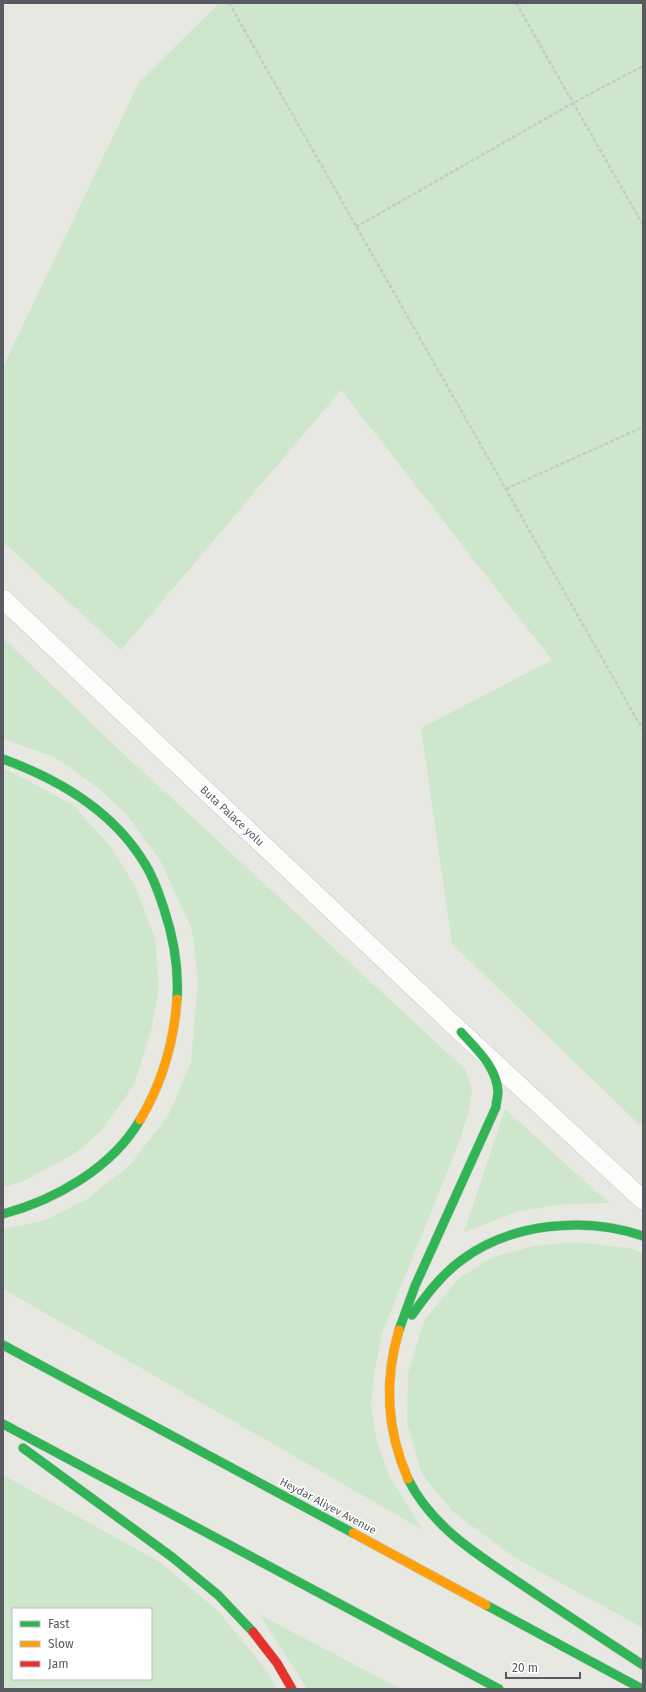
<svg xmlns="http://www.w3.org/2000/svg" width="646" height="1692" font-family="'Fira Sans',sans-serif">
<rect width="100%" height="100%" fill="#e8e8e2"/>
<g fill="#cee7cc" fill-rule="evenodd">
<path d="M219,3H643V1128L452,944L421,728L552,660L341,390L121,650L3,542V367L139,82Z"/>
<path d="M3,638L113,744L465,1069L472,1089L470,1107L460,1140L383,1331L375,1368L371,1404L377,1442L390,1477L423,1530L3,1289V1229L46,1220L87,1199L130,1165L169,1114L191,1062L198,980L192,930L160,860L127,815L97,787L54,757L3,739Z"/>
<path d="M3,769L8,770L72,804L111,847L135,886L155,938L159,990L151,1030L134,1085L100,1132L74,1154L22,1182L3,1187Z"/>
<path d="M505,1109L609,1203L567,1204L519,1211L464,1232Z"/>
<path d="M576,1242L630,1248L643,1253V1628L515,1558L452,1511L422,1474L407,1423L408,1373L425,1319L459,1278L493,1257L533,1246Z"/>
<path d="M3,1475L160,1562L219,1612L267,1671L277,1689H3ZM13,1609H151V1679H13Z"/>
<path d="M260,1615L401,1689H307Z"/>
</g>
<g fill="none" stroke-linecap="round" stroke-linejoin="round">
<defs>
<path id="street" d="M3,599L461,1032L643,1200"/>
<g id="fast">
<path d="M3,759C58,779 114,812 145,864C154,878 159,894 164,909C174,939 179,968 177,999"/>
<path d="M3,1214C55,1200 112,1168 140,1120"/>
<path d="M412,1315C427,1294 442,1274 463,1259C512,1223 586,1216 643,1236"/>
<path d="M399,1330L415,1286L496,1107C496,1102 498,1097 498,1092C497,1067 476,1049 461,1032"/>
<path d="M3,1345L353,1533"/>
<path d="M3,1424L499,1689"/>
<path d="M23,1448L172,1557L218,1595L253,1632"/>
<path d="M408,1479C433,1529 480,1556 524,1586C564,1613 603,1639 643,1665"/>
<path d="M486,1605L642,1689"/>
</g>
<g id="slow">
<path d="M140,1120C162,1083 174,1042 177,999"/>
<path d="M399,1330C384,1380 387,1431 408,1479"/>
<path d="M353,1533L486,1605"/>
</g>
<path id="jam" d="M253,1632L277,1663L292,1689"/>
</defs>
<use href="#street" stroke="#c5c6c4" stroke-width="20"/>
<use href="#fast" stroke="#c5c7c5" stroke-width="10"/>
<use href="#slow" stroke="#c5c7c5" stroke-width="10"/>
<use href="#jam" stroke="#c5c7c5" stroke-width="10"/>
<g stroke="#c5cbc9" stroke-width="2.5" stroke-dasharray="4 2" stroke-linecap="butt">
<path d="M229,3L643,730"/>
<path d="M516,3L643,225"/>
<path d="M356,227L573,103L643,66"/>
<path d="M506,489L643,427"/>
</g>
<use href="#street" stroke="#fcfcfb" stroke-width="19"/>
<use href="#fast" stroke="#30b455" stroke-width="9"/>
<use href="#slow" stroke="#ff9f0a" stroke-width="9"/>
<use href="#jam" stroke="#e5322d" stroke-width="9"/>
</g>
<g text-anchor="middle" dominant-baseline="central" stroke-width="3" stroke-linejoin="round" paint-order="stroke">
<g font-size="11" fill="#575b61" stroke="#fff">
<text transform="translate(232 816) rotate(43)">Buta Palace yolu</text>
<text transform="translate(328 1506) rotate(28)">Heydar Aliyev Avenue</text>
</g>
</g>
<rect width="646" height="1692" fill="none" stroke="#575b61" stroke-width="8"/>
<rect x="12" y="1608" width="140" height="72" fill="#ffffff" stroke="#bcbdc0"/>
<rect x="20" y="1621" width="20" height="6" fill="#30b455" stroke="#bcbdc0"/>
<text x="48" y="1628" font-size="12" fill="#575b61">Fast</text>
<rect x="20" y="1641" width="20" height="6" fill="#ff9f0a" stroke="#bcbdc0"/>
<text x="48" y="1648" font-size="12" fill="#575b61">Slow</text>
<rect x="20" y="1661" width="20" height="6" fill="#e5322d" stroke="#bcbdc0"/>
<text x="48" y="1668" font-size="12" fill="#575b61">Jam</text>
<path d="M506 1672v6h74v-6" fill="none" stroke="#575b61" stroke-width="2"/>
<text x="512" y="1672" font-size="12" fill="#575b61" stroke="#ffffff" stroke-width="3" paint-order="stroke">20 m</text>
</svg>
